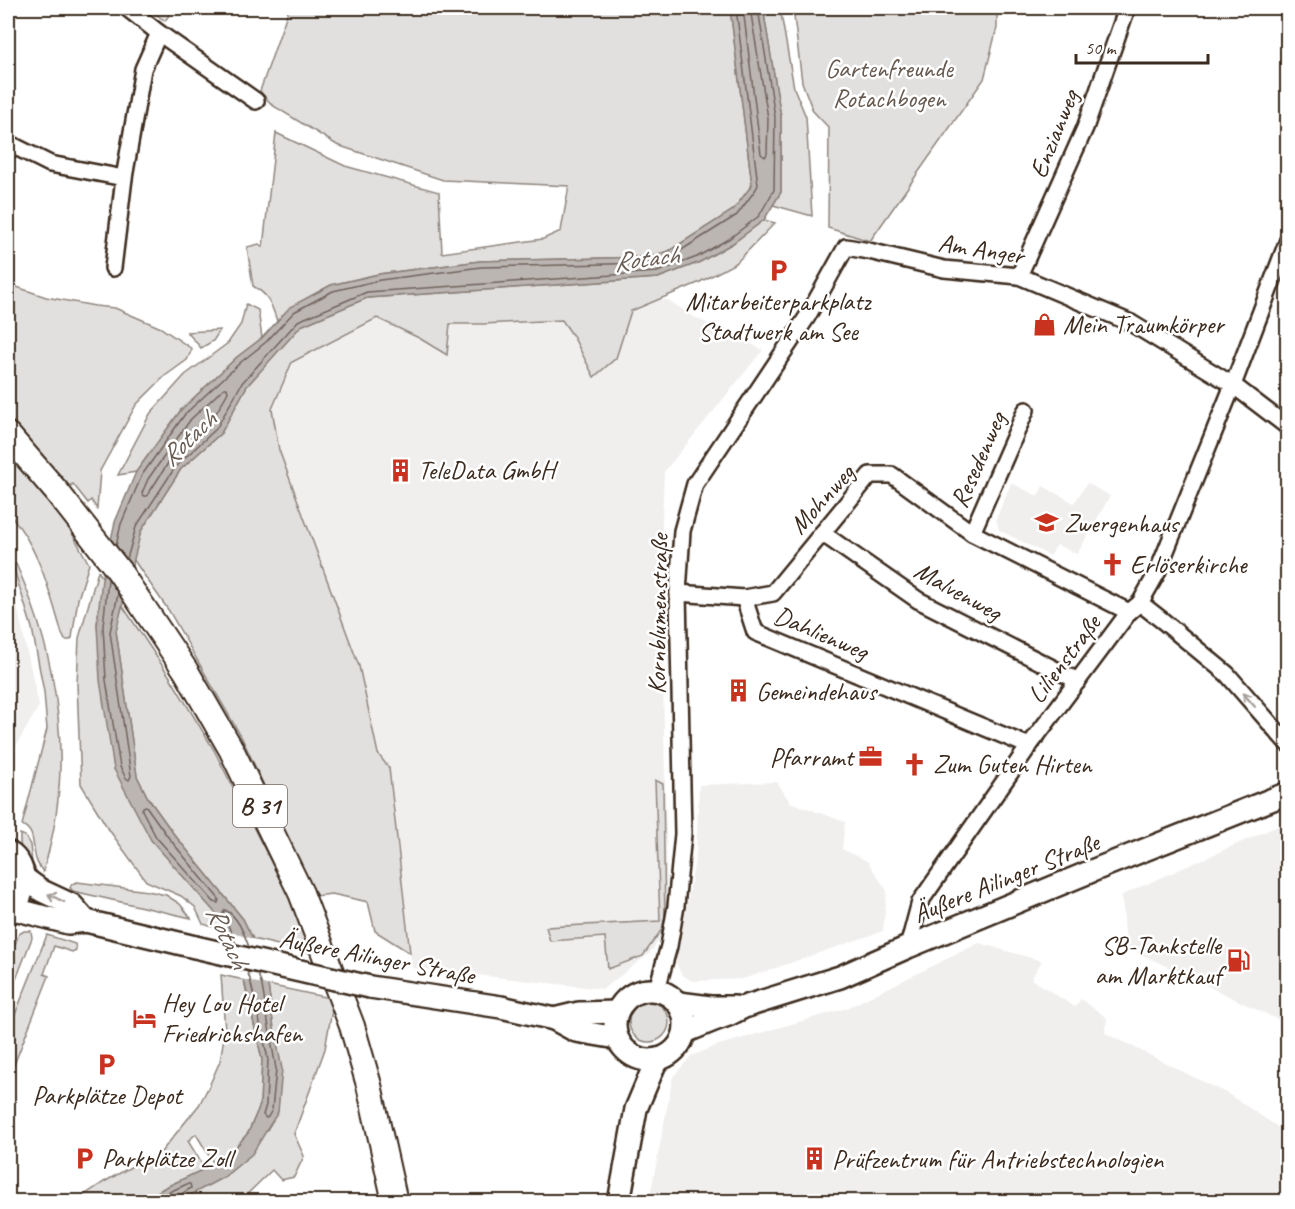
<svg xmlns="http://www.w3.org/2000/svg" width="1295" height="1209" font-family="Caveat,sans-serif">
<rect width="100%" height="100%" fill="#fff"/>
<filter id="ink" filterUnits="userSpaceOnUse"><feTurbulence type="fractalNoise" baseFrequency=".0167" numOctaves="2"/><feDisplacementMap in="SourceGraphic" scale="12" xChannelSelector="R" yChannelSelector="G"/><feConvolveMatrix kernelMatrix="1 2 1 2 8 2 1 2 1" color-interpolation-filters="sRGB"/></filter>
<g filter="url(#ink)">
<g fill="#f1efee">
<path d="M668,300L694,317L763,350L664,472L662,523V629L668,927L649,954L603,989L412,968L389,768L378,754L359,666L279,450L272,409L290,356L383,310Z"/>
<path d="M1011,483L1038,496L1043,486L1074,503L1087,483L1110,496L1077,554L1057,545L1050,556L999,530L996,519Z"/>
<path d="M8,575L12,583L39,706L8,760Z"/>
<path d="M777,782L790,802L845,822L842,849L867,861L887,891L883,931L743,979L692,981L681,974L675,960L680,943L696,854L699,785Z"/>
<path d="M1287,822V1024L1126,947L1122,895Z"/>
<path d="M979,943L1042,961L1031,979L1075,1007L1081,999L1107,1018L1105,1033L1228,1094L1287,1133V1201H649L673,1077L691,1056L719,1045L847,1008Z"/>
</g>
<g fill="#e2e0de" stroke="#8e857e" stroke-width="1.5">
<path d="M148,8H174L165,21Z"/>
<path d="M289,8H730L752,185L734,210L669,251L648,257L480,261L378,274L331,285L291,307L277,321C271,304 270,296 253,286L247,247L259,244L263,247L276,133L345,166L439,192L442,253L543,239L561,231L569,186L443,180L337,145L272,105L260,91Z"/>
<path d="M763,8H780L794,88L806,117L812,216L773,205L781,192V117Z"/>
<path d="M793,8H997V28L984,79L870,241L828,228L829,128L813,111L802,82Z"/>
<path d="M764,220L775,223L736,263L698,283L631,311L616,358L594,377L573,336L562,320L483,324H450L447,355L419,338L377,318L292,362L272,409L279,450L359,666L378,754L389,768L410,953L375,931L368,902L332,894L315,896L242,738L169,611L133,559L141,531L181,469L221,433L247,386L300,326L367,298L658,278L700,262L733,243Z"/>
<path d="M8,284L46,297L95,306L115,308L161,328L192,349L187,360L165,376L136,405L100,471L97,509L91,500L88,503L73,484L69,486L8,416Z"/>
<path d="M246,304L258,310L262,338L237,357L181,410L136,472L118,475L150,414L185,375L228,343L241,324Z"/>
<path d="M220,330L213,341L201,348L187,332Z"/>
<path d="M8,453L68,526L89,564L78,599L72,638L70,640H65L62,634C49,589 39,548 8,512Z"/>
<path d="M16,564C60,662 75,769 43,872C41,868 37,864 36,859C32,847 36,831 22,825L47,729L44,692L32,628L13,566Z"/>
<path d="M98,571L103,578L97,625L114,769L218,916L223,930L203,924L195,907L181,896L146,881L107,827L81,784L77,684L79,638Z"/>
<path d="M122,605L170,677L214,750L295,909L312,953L253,939L243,919L173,833L148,798L137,776L116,631Z"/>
<path d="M655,780L663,784L665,925L643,956L608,969L605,937L550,941L546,927L660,921Z"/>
<path d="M20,834L25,836L30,845L32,862L39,877L37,881C26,864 19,855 20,834Z"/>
<path d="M77,882L148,891L166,895L180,904L191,918L73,891L70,888L72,884Z"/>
<path d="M24,931H31L32,938L8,1000V962L19,934Z"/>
<path d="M47,935L75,944L76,950L72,952L54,946L44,974L49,976L8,1080V1032Z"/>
<path d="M221,975L244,980L262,1059L260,1105L248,1133L228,1156L214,1164L196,1134L188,1141L205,1169L164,1188L143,1201L74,1202L104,1182L136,1164L157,1157L199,1105L210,1084L220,1061L225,1031Z"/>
<path d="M268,985L334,999L325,1049L294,1134L304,1156L294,1177L281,1180L272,1170L240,1201L179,1202L192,1195L278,1112L273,1022Z"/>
<circle cx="649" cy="1022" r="20"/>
</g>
<path fill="#bcb6b3" stroke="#887e77" stroke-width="1.5" d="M730,8H763L781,117V192L764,220L733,243L700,262L658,278L367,298L301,326L247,386L221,433L181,469L141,531L116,631L137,776L148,798L173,833L243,919L253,939L268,985L273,1022L282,1069L278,1112L252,1154L224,1177L179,1201H143L164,1188L204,1169L228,1156L248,1133L260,1105L262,1059L244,980L218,916L151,840L114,769L100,680L97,625L102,579L115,522L136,472L181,410L237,357L262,338L290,307L331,285L379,274L480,261L648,257L669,251L733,210L752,185Z"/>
<path fill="#fff" d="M220,929L256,940L271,986L240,979Z"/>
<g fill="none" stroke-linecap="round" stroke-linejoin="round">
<g stroke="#6f625a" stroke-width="1.5">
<path d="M743,8L761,154L765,157L767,154L768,118L750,8"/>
<path d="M224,388H227L228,392L210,424L170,460L147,496H143L142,493L148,479L191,419Z"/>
<path d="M116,546L121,524L142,475L185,414L241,362L266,342L294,312L333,291L380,280L481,267L649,263L672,256L737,215L756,189L758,185L736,8"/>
<path d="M127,559L136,527L176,466L216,429L242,383L298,321L367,292L657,272L697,257L730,238L759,216L774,190L775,117L758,8"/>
<path d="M108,580L103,626L106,680L120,767L126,778L129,780L131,776L110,632L118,594"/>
<path d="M146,806L168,837L219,899L218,903L214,902L156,837L142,810L143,807Z"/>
<path d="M236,944L223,913L225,910C238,916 244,934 249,947"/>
<path d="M247,971L250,979L268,1059L266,1105L263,1115L266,1118L268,1117L272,1110L276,1069L262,986L258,974"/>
<path d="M154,1202L167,1193L187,1184H190L191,1188L180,1195L178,1202"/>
</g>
<defs>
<g id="street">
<path d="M127,8L159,33L256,101"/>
<path d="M8,143L50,164L124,178"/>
<path d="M113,268L124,178L143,69L159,33"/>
<path d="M1019,276L1085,128L1127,8"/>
<path d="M1026,410L972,533L1129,612"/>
<path d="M822,533L918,600L1078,681"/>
<path d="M678,593L744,598L755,632L1029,746"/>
<path d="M744,598L773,593L870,475H892L972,533"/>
<path d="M1140,603L1163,621L1227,674L1288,744"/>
<path d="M908,947L920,902L1029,746L1129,612L1140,603L1157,573L1233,385L1288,240"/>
<path d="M657,989L669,946L676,906L683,834L678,593L682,531L695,484L807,317L846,247L869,251L944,269L1019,276L1131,323L1233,385L1288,427"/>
</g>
<g id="secondary">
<path d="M8,852C31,866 26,899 8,914"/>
<path d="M24,878L42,891L72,905L86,921"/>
<path d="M14,909L68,923L86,921L195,947"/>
<path d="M370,987L501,1007L554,1019L576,1031L617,1038"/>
<circle cx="650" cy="1025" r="35"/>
<path d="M679,1003L710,1007H735"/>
<path d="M554,1019L579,1013L617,1012"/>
<path d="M685,1032L714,1020L728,1015L744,1007L840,977L908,947L1104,866L1288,793"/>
<path d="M619,1202L636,1109L657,1059"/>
</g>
<path id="primary" d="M8,435L57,492L119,571L186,671L231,749L301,893L352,1026L369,1085L395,1202"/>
</defs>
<use href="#street" stroke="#3b2a1e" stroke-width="20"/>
<use href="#secondary" stroke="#3b2a1e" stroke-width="26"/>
<use href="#primary" stroke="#3b2a1e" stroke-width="28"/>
<use href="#street" stroke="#fff" stroke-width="15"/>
<use href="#secondary" stroke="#fff" stroke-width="21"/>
<use href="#primary" stroke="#fff" stroke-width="24"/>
<defs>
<path id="secondary-bridge" d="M195,947L370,987"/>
</defs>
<use href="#secondary-bridge" stroke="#3b2a1e" stroke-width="26" stroke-linecap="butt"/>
<use href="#secondary-bridge" stroke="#fff" stroke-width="21"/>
</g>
<defs><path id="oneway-shaft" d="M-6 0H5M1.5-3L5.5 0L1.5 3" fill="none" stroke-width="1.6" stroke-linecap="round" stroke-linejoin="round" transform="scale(1.5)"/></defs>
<g stroke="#a79f9a">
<use href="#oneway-shaft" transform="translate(1249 700) rotate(-131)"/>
<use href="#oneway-shaft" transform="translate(56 898) rotate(-154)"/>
</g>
</g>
<defs>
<symbol id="parking-bare" viewBox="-9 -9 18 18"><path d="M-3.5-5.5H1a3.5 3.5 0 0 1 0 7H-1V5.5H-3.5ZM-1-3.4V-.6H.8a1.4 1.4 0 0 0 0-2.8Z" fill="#c8321e" stroke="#fff" stroke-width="2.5" paint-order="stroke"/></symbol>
<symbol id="shop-bare" viewBox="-9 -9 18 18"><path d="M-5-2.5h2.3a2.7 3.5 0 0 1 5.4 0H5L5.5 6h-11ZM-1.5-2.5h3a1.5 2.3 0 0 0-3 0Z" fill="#c8321e" stroke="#fff" stroke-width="2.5" paint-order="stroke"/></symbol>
<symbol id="building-bare" viewBox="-9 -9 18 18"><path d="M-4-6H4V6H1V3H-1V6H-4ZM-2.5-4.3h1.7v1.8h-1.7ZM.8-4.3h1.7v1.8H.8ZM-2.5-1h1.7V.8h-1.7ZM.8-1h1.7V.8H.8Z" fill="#c8321e" stroke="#fff" stroke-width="2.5" paint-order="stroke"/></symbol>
<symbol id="school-bare" viewBox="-9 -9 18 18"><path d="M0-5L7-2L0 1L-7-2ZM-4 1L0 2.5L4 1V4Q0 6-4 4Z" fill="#c8321e" stroke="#fff" stroke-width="2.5" paint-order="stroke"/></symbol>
<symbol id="church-bare" viewBox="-9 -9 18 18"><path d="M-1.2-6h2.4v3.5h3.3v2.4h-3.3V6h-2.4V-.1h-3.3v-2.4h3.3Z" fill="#c8321e" stroke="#fff" stroke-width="2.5" paint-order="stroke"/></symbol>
<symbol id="office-bare" viewBox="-9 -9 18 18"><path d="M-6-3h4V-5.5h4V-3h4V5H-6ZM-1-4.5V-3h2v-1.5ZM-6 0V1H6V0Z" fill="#c8321e" stroke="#fff" stroke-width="2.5" paint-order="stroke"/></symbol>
<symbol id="fuel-bare" viewBox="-9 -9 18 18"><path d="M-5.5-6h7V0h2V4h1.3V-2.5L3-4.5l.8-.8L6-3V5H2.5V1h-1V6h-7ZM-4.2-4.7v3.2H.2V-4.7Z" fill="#c8321e" stroke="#fff" stroke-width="2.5" paint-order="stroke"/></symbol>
<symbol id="hotel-bare" viewBox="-9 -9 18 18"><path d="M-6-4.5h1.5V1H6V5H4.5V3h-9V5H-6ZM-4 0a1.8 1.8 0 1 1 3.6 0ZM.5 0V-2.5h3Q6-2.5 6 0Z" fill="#c8321e" stroke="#fff" stroke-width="2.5" paint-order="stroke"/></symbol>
</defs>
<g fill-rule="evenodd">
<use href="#parking-bare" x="762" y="254" width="33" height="33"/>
<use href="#shop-bare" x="1028" y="308" width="33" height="33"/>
<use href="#building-bare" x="384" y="454" width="33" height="33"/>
<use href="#school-bare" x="1030" y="506" width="33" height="33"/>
<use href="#church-bare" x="1096" y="548" width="33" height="33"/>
<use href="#building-bare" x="722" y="674" width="33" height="33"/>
<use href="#office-bare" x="854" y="740" width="33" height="33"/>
<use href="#church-bare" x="898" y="748" width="33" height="33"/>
<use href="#fuel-bare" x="1222" y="944" width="33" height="33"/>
<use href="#hotel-bare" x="128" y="1002" width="33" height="33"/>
<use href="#parking-bare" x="90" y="1048" width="33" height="33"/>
<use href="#parking-bare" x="68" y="1142" width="33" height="33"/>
<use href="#building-bare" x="798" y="1142" width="33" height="33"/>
</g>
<g text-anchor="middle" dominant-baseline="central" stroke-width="5" stroke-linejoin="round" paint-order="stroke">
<rect fill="#fff" stroke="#766a62" stroke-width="1.5" x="233" y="785" width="54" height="42" rx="4.5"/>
<g font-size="24" font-weight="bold" fill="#3b2a1e">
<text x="260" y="806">B 31</text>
</g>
<g font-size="26" fill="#65584e" stroke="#fff">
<text x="889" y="68">Gartenfreunde<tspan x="889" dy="30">Rotachbogen</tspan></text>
</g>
<g font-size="26" fill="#3b2a1e" stroke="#fff">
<text transform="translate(1054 134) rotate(-68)">Enzianweg</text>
<text transform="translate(981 249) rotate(9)">Am Anger</text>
<text transform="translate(978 460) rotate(-66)">Resedenweg</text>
<text transform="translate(822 499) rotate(-48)">Mohnweg</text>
<text transform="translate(958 591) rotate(29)">Malvenweg</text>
<text transform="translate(658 614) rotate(-89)">Kornblumenstraße</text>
<text transform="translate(821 633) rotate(23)">Dahlienweg</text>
<text transform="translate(1064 659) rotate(-53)">Lilienstraße</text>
<text transform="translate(1006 878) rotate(-22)">Äußere Ailinger Straße</text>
<text transform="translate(377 957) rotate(11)">Äußere Ailinger Straße</text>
</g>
<g font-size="26" fill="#3b2a1e" stroke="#fff" text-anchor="start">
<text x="778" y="301" text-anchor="middle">Mitarbeiterparkplatz<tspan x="778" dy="30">Stadtwerk am See</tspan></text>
<text x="1063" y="324">Mein Traumkörper</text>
<text x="418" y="470">TeleData GmbH</text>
<text x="1064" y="523">Zwergenhaus</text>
<text x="1130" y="564">Erlöserkirche</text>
<text x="756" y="691">Gemeindehaus</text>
<text x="853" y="757" text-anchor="end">Pfarramt</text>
<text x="933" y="764">Zum Guten Hirten</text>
<text x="1221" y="945" text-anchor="end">SB-Tankstelle<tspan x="1221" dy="30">am Marktkauf</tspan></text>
<text x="162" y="1003">Hey Lou Hotel<tspan x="162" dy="30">Friedrichshafen</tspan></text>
<text x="107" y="1095" text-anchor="middle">Parkplätze Depot</text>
<text x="102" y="1158">Parkplätze Zoll</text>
<text x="832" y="1159">Prüfzentrum für Antriebstechnologien</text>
</g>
<g font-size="27" font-style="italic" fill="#685b52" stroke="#fff">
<text transform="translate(646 258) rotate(-7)">Rotach</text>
<text transform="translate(188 438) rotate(-44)">Rotach</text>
<text transform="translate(228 937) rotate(65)">Rotach</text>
</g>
</g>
<rect width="1295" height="1209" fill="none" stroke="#fff" stroke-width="30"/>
<rect x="15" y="15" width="1265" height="1179" fill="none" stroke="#3b2a1e" stroke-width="2" filter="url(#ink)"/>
<path d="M1076 54v9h132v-9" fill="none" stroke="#3b2a1e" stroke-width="3"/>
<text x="1085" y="54" font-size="18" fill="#3b2a1e" stroke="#ffffff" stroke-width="4.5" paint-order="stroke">50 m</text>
</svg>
